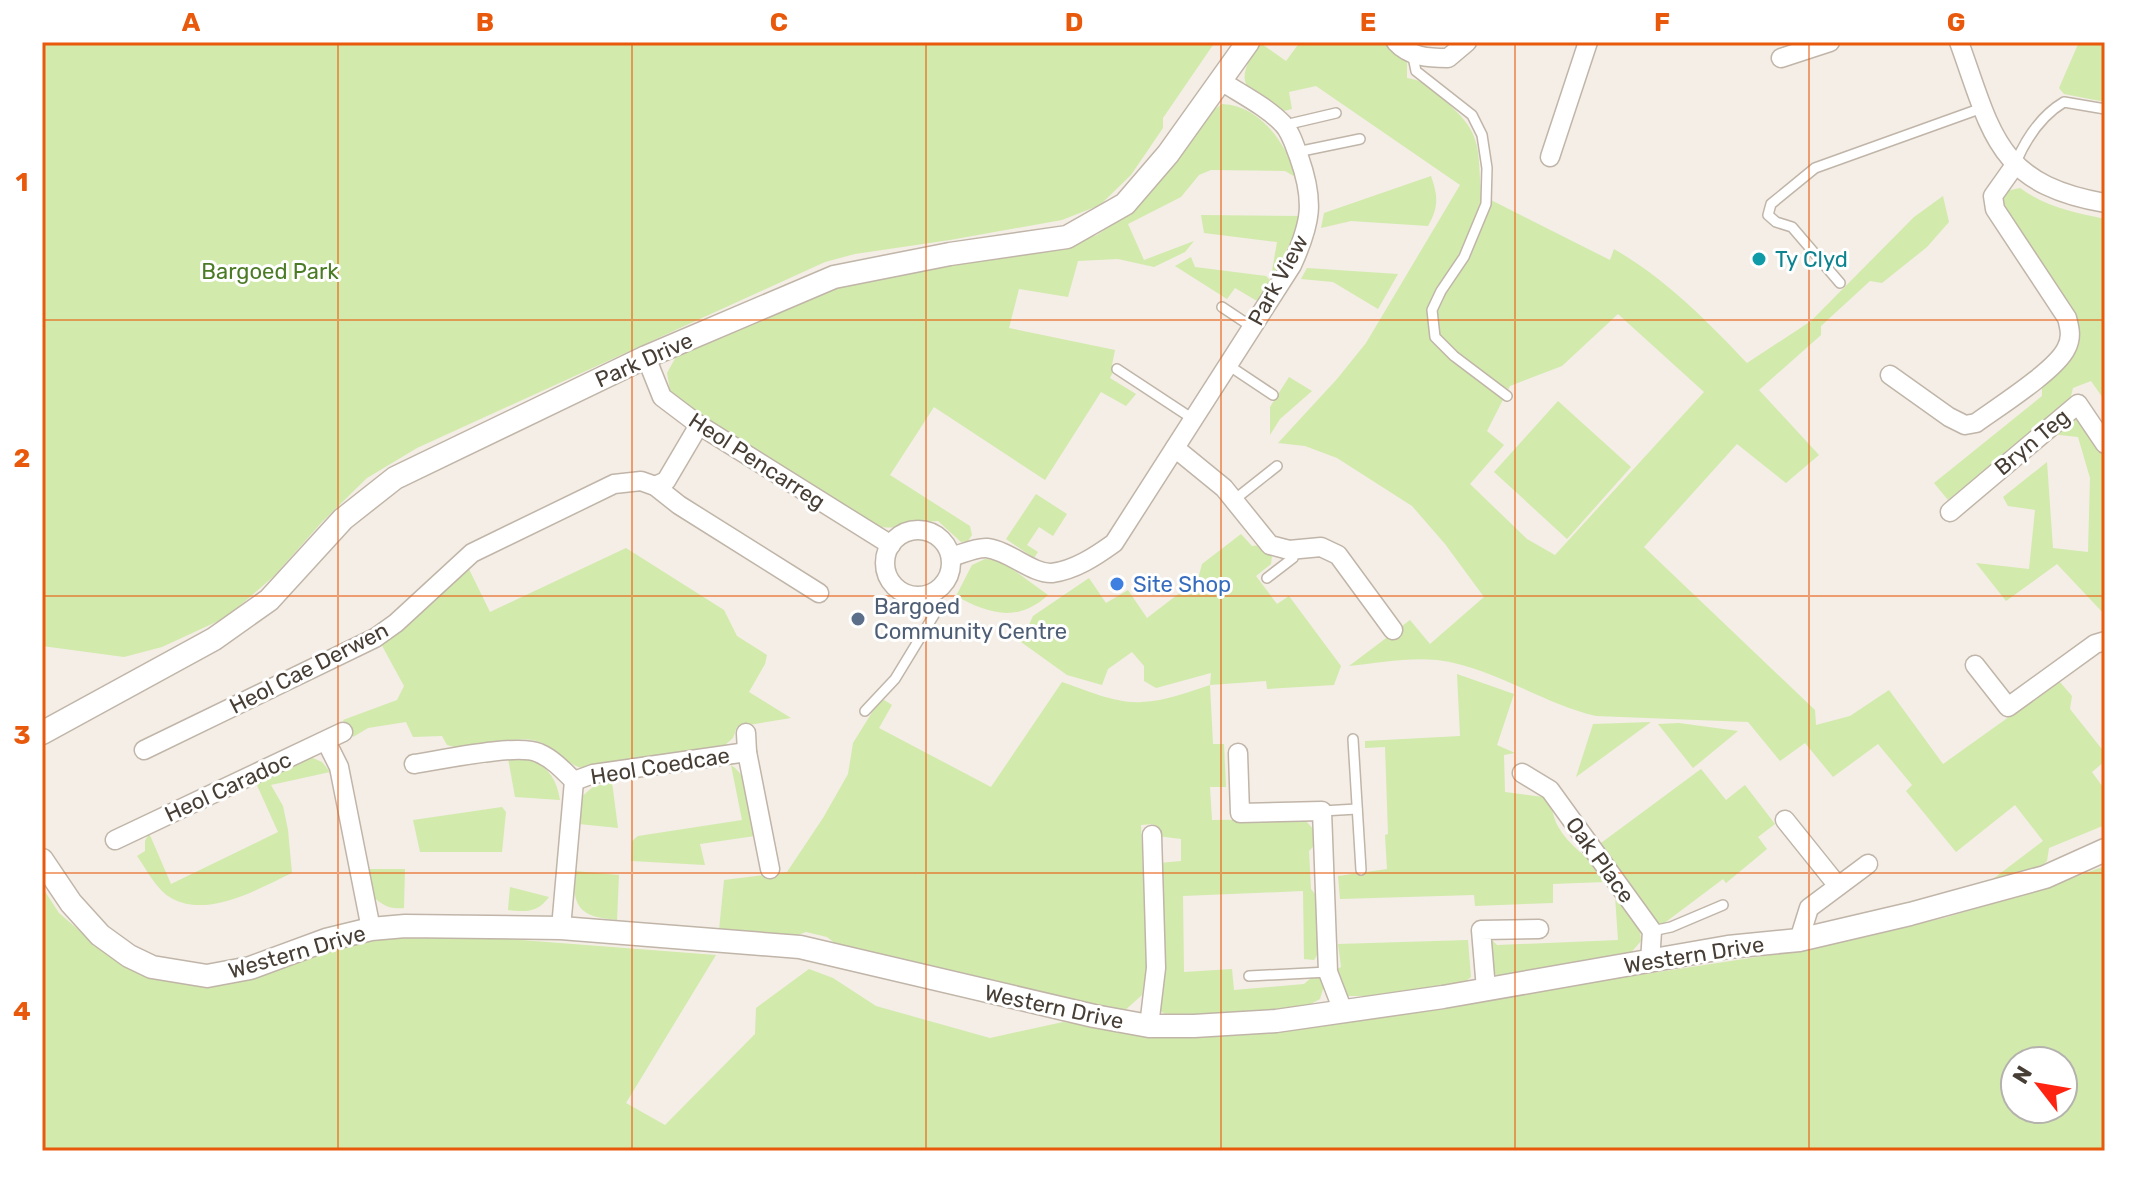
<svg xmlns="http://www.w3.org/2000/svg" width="2147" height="1193" font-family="Rubik,sans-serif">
<rect width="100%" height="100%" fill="#f4eee6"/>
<g fill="#d2eaac" fill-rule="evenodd">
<path d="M42,42H1215L1163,118V128L1131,175L1100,205L1062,220L950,240L855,254L825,262L417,448L367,478L322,522L274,576L227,617L162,647L124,657L42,646Z"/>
<path d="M1259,42L1286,61L1300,42H1388L1407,62V78C1422,80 1428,86 1439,96C1482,131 1478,143 1481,195L1610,260L1614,249C1666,279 1706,320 1747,363L1811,321L1914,217L1943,196L1949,222L1927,247L1882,283L1870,281L1821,326V335L1759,390L1819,455L1786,483L1737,444L1644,547L1815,710L1816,725L1850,716L1889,690L1943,764L2059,681L2072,696L2070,709L2105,753V761L2092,772L2105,790V825L2049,848L2047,861L2037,870L1985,885L2043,841L2015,805L1956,852L1906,791L1912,785L1878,744L1833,777L1805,743L1780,761L1748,722L1596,716C1541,703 1493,667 1437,660C1408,657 1378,663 1349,666L1410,620L1430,644L1484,597L1445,544L1412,506L1337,458L1305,446L1278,443L1337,379L1366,343L1460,185L1316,86L1289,92L1292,109L1279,112C1242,86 1234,85 1259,42ZM1618,314L1704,392L1555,555L1527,539L1470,484L1504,445L1487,431L1510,386L1562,366Z"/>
<path d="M2079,42H2105V102L2064,94L2059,88Z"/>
<path d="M1222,104C1263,106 1285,145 1299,179L1285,171L1211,170L1199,175L1181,197L1128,224L1144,260L1194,241L1185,252L1154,267L1118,259L1078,261L1068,297L1019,289L1009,328L1115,350L1112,365L1114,370L1110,378L1136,394L1126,406L1101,392L1045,480L934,407L890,475L970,526L972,535L968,541L961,542L938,521C916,522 898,531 877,526L671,396L667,373L677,355L858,278L1005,258L1069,244L1097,235L1124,216L1207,115Z"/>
<path d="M1431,176C1438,196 1439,207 1428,226L1351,221L1321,228L1324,213Z"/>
<path d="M2020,188C2046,207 2073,212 2105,219V252L2102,271L2105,273V401L2091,381L2073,388L2070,400L1948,500L1934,483L2042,396V380L2076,347L1999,208L2006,191Z"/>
<path d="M1201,215L1299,216L1296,232L1274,274L1272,271L1277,242L1204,233Z"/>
<path d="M1191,257L1195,267L1266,276L1271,281L1257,301L1235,288L1227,299L1175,266Z"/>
<path d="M1307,268L1398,274L1378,309L1333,282L1301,279Z"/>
<path d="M1289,377L1312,391L1280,419L1270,435V407Z"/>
<path d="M1558,401L1631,467L1567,539L1494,472Z"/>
<path d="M2072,416L2080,419L2105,457V615L2057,564L2006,601L1976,563L2029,569L2035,510L2008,506L2003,497L2047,462L2053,548L2088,552L2090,478L2078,437L2051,434Z"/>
<path d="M1036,494L1067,514L1053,536L1039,527L1027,545L1038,552L1034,558L1006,539Z"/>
<path d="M1241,534L1252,546L1260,545L1272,556L1271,564L1256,576L1277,604L1289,596L1341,666L1334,685L1267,689L1266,681L1210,685L1213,744H1224L1226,787H1210L1212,820L1304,819L1316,832L1317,843L1309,851L1311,889L1319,899V952L1314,960L1304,959L1303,891L1183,896L1184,972L1232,969L1234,990L1304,984L1311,978H1320L1324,986L1320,999L1309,1005L1220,1018L1175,1019L1160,1011L1156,993L1159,863L1181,861V839L1157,836L1153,824L1141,825L1147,963L1142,995L1123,1012L841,948L827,937L806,932L792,937L719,930L724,880L787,872L823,818L848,774L853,743L881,698L892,705L879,728L991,787L1062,682C1086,690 1116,704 1142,702C1166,701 1188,692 1210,685L1211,673L1156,688L1144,681V666L1132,652L1108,669L1102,685L1067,675L1021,642L1033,616L1089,578L1106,603L1128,590L1147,618L1198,579L1202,564Z"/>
<path d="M626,548L724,610L737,636L767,655L765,664L749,692L791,718L737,727L733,738L725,745L581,768C563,762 553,744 533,740C504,735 475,755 447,745L442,736L413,737L406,722L368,728L353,737L343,720L397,700L404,686L380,642L466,563L490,612Z"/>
<path d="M985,559L1000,560L1048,595C1018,623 989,614 956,596L972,565Z"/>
<path d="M1457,674L1514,694L1497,745L1515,753L1504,755L1505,792L1543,797L1552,804C1552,826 1569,843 1585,856C1592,862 1598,874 1604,882L1553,884V903L1475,906L1474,895L1340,899L1338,876L1387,869L1385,835L1388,834L1385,747L1365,748V741L1460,736Z"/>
<path d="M1651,722L1576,777L1593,724Z"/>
<path d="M1679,723L1738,731L1693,768L1658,724Z"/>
<path d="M313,758L322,762L330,772L271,785L283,806L288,830L292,873C260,888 209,918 173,899C157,891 147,870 137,856L145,851V841L149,833L171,884L278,832L256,783L303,759Z"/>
<path d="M508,758C539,757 555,770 560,800L515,797Z"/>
<path d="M731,765C753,779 751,813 755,836L700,844L705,865L631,861L632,841L638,836L742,820Z"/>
<path d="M1701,769L1726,800L1745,785L1775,824L1758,837L1767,849L1726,883L1723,879L1663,924L1652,921L1601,843Z"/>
<path d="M612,782L618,828L579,824L580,798L593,787Z"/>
<path d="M502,807L506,812L502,852H420L413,820Z"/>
<path d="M2105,866V1151H42V887L59,913L110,957L150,976L333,948L404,931L716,955L626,1103L665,1125L755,1034L756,1008L809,969L833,978L876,1006L990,1038L1063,1022L1202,1037L1245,1035L1796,951L1944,918L2042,889ZM2015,1061H2063V1109H2015Z"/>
<path d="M366,869H405L404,908C387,910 380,903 368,892Z"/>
<path d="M574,871L619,875L617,920C581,917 572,909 574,871Z"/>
<path d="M510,887L549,897C537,913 526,912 508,910Z"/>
<path d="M1615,896L1640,928L1641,941L1628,956L1501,976L1493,974L1487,940H1492L1497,945L1618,940Z"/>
<path d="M1468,940L1471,977L1465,982L1373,996H1348L1337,988L1335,970L1341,967L1338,944Z"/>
</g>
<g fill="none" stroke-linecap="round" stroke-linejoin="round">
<defs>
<g id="service">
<path d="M1412,52L1416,71L1472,115L1482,135L1487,168L1486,204L1464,257L1441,291L1432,310L1435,337L1454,356L1507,396"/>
<path d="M1285,125L1336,113"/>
<path d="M1297,152L1360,139"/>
<path d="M2016,162C2026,139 2042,115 2064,102L2105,109"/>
<path d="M1840,283L1792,227L1776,222L1768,215L1771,204L1815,168L1982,108"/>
<path d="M1222,307L1252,327"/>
<path d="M1228,365L1273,395"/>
<path d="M1117,369L1193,419"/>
<path d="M1234,500L1277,466"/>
<path d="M1267,578L1293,558L1296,549"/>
<path d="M865,711L895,679L934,615L935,591"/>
<path d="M1353,739L1361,870"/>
<path d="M1322,811L1357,809"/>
<path d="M1652,931L1671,927L1723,905"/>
<path d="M1249,976L1328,972"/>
</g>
<g id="minor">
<path d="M1396,42C1410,57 1428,58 1448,58L1467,42"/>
<path d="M1959,42C1992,133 1996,184 2105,203"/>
<path d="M1781,58L1830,42"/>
<path d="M1550,157L1588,42"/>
<path d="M646,357L662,397L699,425L891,545"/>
<path d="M1890,375L1949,417L1965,425L1976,423C1998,407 2055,371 2066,349C2072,338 2070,329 2067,318L1995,209L1993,196L2015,165"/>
<path d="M1175,448L1224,488L1270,545L1289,550L1321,547L1338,555L1393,630"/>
<path d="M655,486L666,481L699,425"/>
<path d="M1950,512L2078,404L2105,444"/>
<circle cx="918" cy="563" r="33"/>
<path d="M951,557C962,554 976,547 987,548C1010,551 1032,574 1052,573C1075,570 1096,556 1114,543L1292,265C1311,223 1315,202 1299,157C1295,147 1291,132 1283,124C1267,107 1241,94 1221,81"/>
<path d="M1975,665L2008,707L2095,644L2105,641"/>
<path d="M746,733L747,752L770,869"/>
<path d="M326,741L339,767L371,929"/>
<path d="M144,750L375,638L396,623L472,553L614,484L641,481L655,486L679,505L819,593"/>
<path d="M1238,753L1240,813L1322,811L1328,972L1343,1011"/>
<path d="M414,764C441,760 518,743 539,753C553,759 564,771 574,781L593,774L747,752"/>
<path d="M1522,773L1550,790L1652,931L1650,962"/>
<path d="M1785,820L1838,886"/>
<path d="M115,840L343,732"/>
<path d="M561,928L574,781"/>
<path d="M1799,940L1809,908L1868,864"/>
<path d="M1486,989L1481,930L1539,929"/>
<path d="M1149,1026L1156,968L1152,835"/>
</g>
<g id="tertiary">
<path d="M42,733L214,639L269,600L343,519L395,478L646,357L834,277L950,254L1067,237L1125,204L1168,154L1248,42"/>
<path d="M42,860L71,903L100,935L129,956L152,967L207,976L250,968L326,940L371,929L405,926L561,928L800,947L1094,1016L1149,1026H1194L1276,1021L1443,997L1728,947L1799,940L1910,914L2045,877L2105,850"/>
</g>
</defs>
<use href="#service" stroke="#c0b5a8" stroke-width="12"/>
<use href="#minor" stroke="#c0b5a8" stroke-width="21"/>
<use href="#tertiary" stroke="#c0b5a8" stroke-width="25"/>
<use href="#service" stroke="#fff" stroke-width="9"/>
<use href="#minor" stroke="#fff" stroke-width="18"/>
<use href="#tertiary" stroke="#fff" stroke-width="22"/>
</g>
<path fill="none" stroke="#e8590c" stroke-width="2" stroke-opacity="0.55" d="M338,42V1151M632,42V1151M926,42V1151M1221,42V1151M1515,42V1151M1809,42V1151M42,320H2105M42,596H2105M42,873H2105"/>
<circle fill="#0f9aa8" stroke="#fff" stroke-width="3" cx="1759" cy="259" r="8"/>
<circle fill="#3f7fe0" stroke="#fff" stroke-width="3" cx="1117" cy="584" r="8"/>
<circle fill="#5c6f8a" stroke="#fff" stroke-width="3" cx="858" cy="619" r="8"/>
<g text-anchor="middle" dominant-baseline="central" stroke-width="6" stroke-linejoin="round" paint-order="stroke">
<g font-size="22" fill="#0d838f" stroke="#fff" text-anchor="start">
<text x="1775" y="259">Ty Clyd</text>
</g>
<g font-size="22" fill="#4c7b25" stroke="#fff">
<text x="270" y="271">Bargoed Park</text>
</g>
<g font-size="22" fill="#473e35" stroke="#fff">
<text transform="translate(1278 280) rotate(-61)">Park View</text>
<text transform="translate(644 360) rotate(-24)">Park Drive</text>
<text transform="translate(2032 442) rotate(-40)">Bryn Teg</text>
<text transform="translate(757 461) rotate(33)">Heol Pencarreg</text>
<text transform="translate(309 668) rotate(-27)">Heol Cae Derwen</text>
<text transform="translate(660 766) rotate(-9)">Heol Coedcae</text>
<text transform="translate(228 787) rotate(-25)">Heol Caradoc</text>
<text transform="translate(1600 860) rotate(54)">Oak Place</text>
<text transform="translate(297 952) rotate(-16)">Western Drive</text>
<text transform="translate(1694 955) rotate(-9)">Western Drive</text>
<text transform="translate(1054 1007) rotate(12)">Western Drive</text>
</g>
<g font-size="22" fill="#366cbe" stroke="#fff" text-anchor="start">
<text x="1133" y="584">Site Shop</text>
</g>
<g font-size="22" fill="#4e5e75" stroke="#fff" text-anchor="start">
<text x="874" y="606">Bargoed<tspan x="874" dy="25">Community Centre</tspan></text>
</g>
</g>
<rect width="2147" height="1193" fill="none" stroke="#ffffff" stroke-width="88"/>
<g transform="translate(2039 1085) rotate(301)"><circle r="38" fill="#ffffff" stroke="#b5b2ae" stroke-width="2"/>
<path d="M0-6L14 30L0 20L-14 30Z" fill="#ff2411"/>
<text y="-12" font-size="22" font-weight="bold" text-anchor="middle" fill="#473e35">N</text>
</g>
<rect x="44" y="44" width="2059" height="1105" fill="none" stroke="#e8590c" stroke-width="3"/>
<g font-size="26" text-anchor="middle" font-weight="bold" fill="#e8590c">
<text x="191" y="31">A</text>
<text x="485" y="31">B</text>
<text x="779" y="31">C</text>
<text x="1074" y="31">D</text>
<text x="1368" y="31">E</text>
<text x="1662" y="31">F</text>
<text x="1956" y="31">G</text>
<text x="22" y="191">1</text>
<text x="22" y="467">2</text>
<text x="22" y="744">3</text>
<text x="22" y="1020">4</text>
</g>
</svg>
